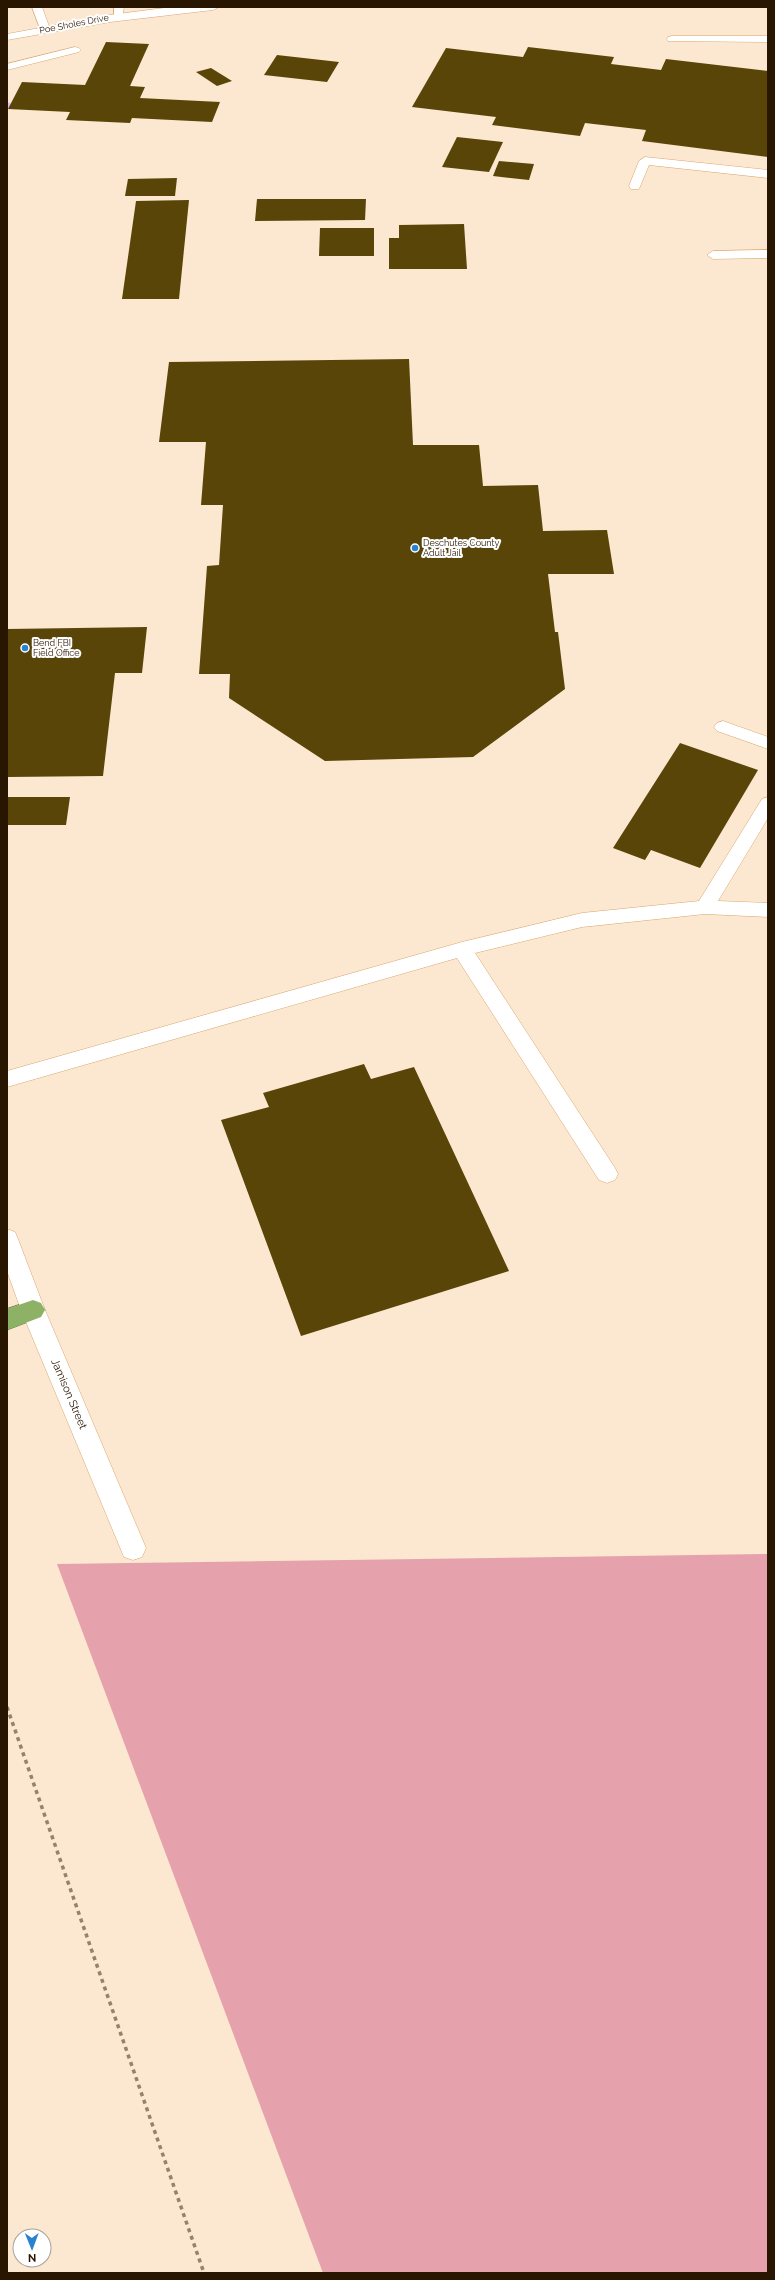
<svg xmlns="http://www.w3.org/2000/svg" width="775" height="2280" font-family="Raleway,sans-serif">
<rect width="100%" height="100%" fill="#fce7d0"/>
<path fill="#e5a2ac" d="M768,1554V2273H323L57,1564Z"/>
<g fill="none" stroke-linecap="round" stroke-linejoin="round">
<path fill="#e0bcfe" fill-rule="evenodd" d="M7,102L12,104V108H7Z"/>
</g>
<g fill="#584507">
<path d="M106,42L149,44L130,86L145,87L140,98L220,102L212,122L132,118L130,123L66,120L70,112L8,109L22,82L85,85Z"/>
<path d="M528,47L614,57L611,64L661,70L666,59L768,71V157L642,141L646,130L585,123L580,136L492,125L496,117L412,107L446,48L523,57Z"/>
<path d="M277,55L339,62L327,82L264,75Z"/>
<path d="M211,68L232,81L217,86L196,72Z"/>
<path d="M457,137L503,142L489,172L442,167Z"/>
<path d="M499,161L534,164L529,180L493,176Z"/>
<path d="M177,178L175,196H125L128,179Z"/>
<path d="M257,199H366L365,220L255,221Z"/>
<path d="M189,200L179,299H122L136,201Z"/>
<path d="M464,224L467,269H389V238H399V225Z"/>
<path d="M320,228H374V256H319Z"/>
<path d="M409,359L413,445H479L483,486L538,485L543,531L607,530L614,574H548L555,632H558L565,689L473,757L325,761L229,698L230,674H199L207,566L219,565L223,505H201L206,442H159L169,362Z"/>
<path d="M147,627L142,673H115L103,776L7,777V629Z"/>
<path d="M680,743L758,770L700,868L651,850L645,860L613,848Z"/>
<path d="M7,797H70L66,825H7Z"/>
<path d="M364,1064L371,1079L414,1067L509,1271L301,1336L221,1120L269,1107L263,1093Z"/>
</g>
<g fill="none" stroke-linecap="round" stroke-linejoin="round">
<defs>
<g id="lane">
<path d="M32,7H42L50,29L49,31H41Z"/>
<path d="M114,7H124L122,18H114Z"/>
<path d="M672,36H768V42L668,41L667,39L668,37Z"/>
<path d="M75,47L79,48L81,50L79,52L7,70V64Z"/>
<path d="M645,157L768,170V178L649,165L639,189H631L629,186L639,161Z"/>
<path d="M768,250V258L713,259L707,255L713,251Z"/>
<path d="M723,721L768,737V749L717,731L714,727L717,723Z"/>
<path d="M768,797V818L718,901L768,903V917L705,914L582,927L475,953L615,1168L618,1174L615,1180L607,1183L599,1180L457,958L7,1087V1071L462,942L582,913L699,901L762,799Z"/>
</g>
<g id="street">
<path d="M172,7H219L213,10L110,22L7,40V34L110,15Z"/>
<path d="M7,1229L15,1232L18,1239L45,1310L146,1548L142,1557L133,1560L124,1557L21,1310L7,1271Z"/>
</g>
<path id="highway" d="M33,1300L41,1303L45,1310L41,1317L7,1330V1309Z"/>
</defs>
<use href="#lane" stroke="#d9a76d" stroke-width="1"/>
<use href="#street" stroke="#d9a76d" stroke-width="1"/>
<use href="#highway" stroke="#6b7b42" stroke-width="1"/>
<path stroke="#96826c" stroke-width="3.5" stroke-dasharray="4 4" stroke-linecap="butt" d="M7,1707L204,2273"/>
<use href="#lane" fill="#fff" fill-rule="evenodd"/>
<use href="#street" fill="#fff" fill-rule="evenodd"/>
<use href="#highway" fill="#8eb265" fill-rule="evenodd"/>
</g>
<g fill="#2982cf" stroke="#fff" stroke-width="1.5">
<circle cx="415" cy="548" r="4"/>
<circle cx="25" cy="648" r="4"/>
</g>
<g text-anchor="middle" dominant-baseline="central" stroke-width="4" stroke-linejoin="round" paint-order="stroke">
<g font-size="9" fill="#291600" stroke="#fff">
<text transform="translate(74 24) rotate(-11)">Poe Sholes Drive</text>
</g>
<g font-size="9" fill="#291600" stroke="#fff" text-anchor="start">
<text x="423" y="543">Deschutes County<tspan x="423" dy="10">Adult Jail</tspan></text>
<text x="33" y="643">Bend FBI<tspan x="33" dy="10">Field Office</tspan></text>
</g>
<g font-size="11" fill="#291600" stroke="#fff">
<text transform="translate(69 1394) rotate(67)">Jamison Street</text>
</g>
</g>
<rect width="775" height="2280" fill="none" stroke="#291600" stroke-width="16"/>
<g transform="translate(32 2248) rotate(179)"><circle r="19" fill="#ffffff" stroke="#a9a299"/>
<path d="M0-3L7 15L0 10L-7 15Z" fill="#2982cf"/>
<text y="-6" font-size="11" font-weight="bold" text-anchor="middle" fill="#291600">N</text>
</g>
</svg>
